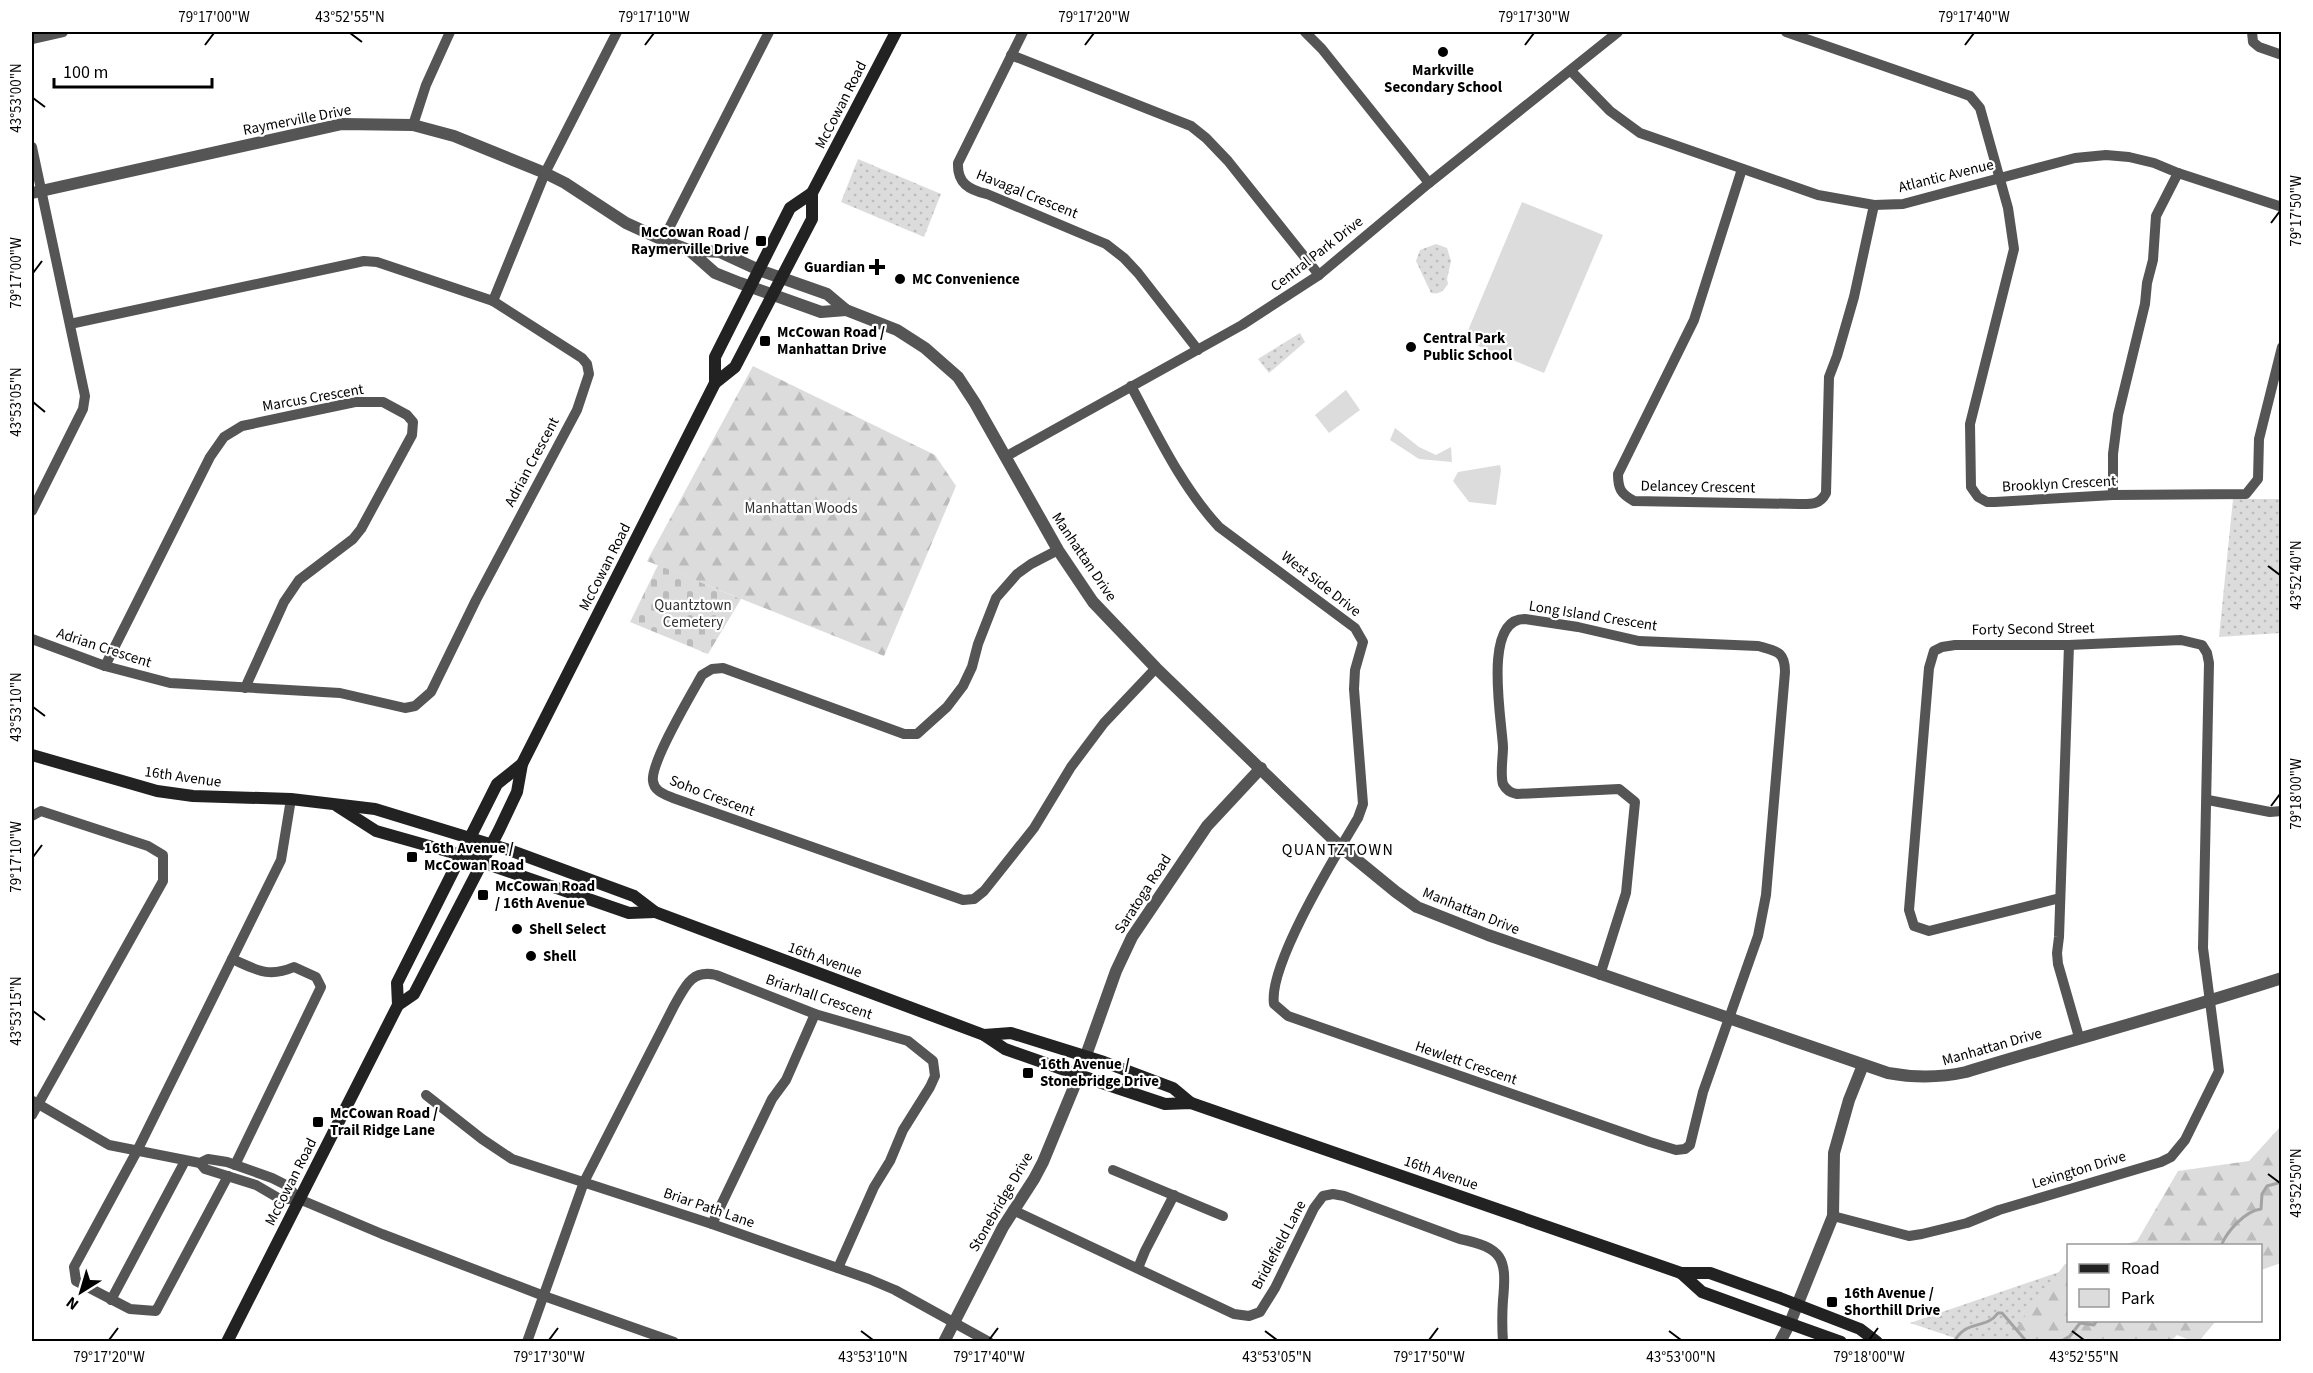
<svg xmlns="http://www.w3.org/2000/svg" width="2313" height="1373" font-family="'Source Sans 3',sans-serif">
<defs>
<pattern id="green-dots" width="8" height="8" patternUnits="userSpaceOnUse" patternTransform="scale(1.5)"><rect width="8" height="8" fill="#dcdcdc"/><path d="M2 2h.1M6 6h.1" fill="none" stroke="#bbb" stroke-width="1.8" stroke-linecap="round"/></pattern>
<pattern id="forest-firs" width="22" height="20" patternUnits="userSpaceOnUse" patternTransform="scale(1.5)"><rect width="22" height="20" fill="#dcdcdc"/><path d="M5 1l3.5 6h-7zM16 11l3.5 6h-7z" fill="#bbb"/></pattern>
<pattern id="cemetery-stones" width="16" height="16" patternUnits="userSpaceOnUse" patternTransform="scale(1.5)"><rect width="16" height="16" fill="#dcdcdc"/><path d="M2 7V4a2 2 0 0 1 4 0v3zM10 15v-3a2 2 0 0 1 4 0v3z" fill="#bbb"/></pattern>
</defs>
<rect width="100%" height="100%" fill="#fff"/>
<g fill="url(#green-dots)">
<path d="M858,159L941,194L924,237L841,202Z"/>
<path d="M1436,244L1447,248L1451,261L1447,279L1448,284C1444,290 1440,295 1431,293L1416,261L1420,250Z"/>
<path d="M1300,333L1305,342L1269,373L1258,359Z"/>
<path d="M2233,499H2281V633L2219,637Z"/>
<path d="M2068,1269V1320L2162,1342L1964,1341L1910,1323Z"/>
</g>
<g fill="url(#forest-firs)">
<path d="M753,366L935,455L956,486L884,656L647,561Z"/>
<path d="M2281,1126V1263L2261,1270L2260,1246L2123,1245L2137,1241L2178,1171L2249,1161Z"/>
<path d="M2068,1263V1320L2216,1321L2199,1341H2192L2177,1335L2170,1342L2006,1341L2065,1264Z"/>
</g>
<path fill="url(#cemetery-stones)" d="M658,565L741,599L708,654L630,622Z"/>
<g fill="#dcdcdc">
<path d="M1522,202L1603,235L1544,373L1464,340Z"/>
<path d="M1346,390L1360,410L1329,433L1315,415Z"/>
<path d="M1395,428L1419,447L1436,455L1451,447L1452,462L1419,459L1390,440Z"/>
<path d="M1500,465L1501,470L1496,505L1469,502L1453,481L1458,472Z"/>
</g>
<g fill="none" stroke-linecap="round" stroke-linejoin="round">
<g stroke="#a3a3a3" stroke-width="3">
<path d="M2221,1246C2227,1231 2245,1211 2261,1209L2262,1194L2267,1186L2282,1182"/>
<path d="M1954,1342C1966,1319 1986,1330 1998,1313H2002L2027,1342"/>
<path d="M2060,1342L2070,1336L2080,1323L2094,1325L2097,1320"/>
</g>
<g stroke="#555" stroke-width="10">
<path d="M1023,32L958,163C957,183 969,190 987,194L1106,244L1124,258L1138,273L1198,350"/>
<path d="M1305,32L1322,49L1429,183"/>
<path d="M1786,32L1959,92L1970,96L1980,108L2008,208L2014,249L1970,424L1971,487L1978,497L1987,502H1995L2113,495L2246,494L2258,479L2259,439L2282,347"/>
<path d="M2252,32L2253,42L2259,47L2282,55"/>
<path d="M32,39L63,32"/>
<path d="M1011,55L1191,126L1206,138L1228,161L1319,275"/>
<path d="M1571,71L1610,111L1640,133L1818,195L1874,205L1903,204L2075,158L2106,155L2129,157L2154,163L2178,173L2282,207"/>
<path d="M413,125L426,85L450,32"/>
<path d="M32,147L85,396L83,409L32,511"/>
<path d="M1742,169L1694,320L1618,474C1618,489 1621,494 1634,501L1799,504C1811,504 1820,505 1826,493L1829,377L1837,356L1854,297L1874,205"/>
<path d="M663,240L769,32"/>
<path d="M493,301L545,173L617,32"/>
<path d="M1131,386C1157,434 1181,486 1219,527L1355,628L1363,642L1355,670L1354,689L1363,804L1358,818C1336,855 1268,965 1274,1004L1288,1016L1650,1142L1676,1150L1685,1149L1690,1145L1703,1092L1758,936L1766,895L1785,672C1785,651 1776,651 1758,646L1639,641L1578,627L1525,619C1482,618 1502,721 1503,747C1503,758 1500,774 1503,784C1506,790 1511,793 1517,794L1619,789L1635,802L1626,893L1600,975"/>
<path d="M1005,457L1242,325L1319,275L1429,183L1618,32"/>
<path d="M2113,495V454L2118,415L2145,304L2147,283L2153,260L2156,216L2178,173"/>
<path d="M1058,550L1031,564L1017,574L996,598L978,644L972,667L963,686L947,707L917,734H904L723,668L712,669L702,675C692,693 650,763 653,781C654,791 664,794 673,798L963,900L974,899L984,891L1034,828L1071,767L1104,723L1156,668"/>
<path d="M32,639L105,666L170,683L340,693L405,708L415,706L431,692L476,600L577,410L589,374L587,364L582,358L493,301L377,262L364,261L70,324"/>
<path d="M2069,645L2059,937L2057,953L2058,964L2079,1037"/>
<path d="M105,666L210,457L224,437L242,426L355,402H383L407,415L413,422L412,435L361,529L353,539L299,580L284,602L245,688"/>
<path d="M2208,800L2270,812L2282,811"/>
<path d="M32,816L41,811L148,846L163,855V881L32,1115"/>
<path d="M232,959C257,970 268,978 294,967L316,977L321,987L235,1165"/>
<path d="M426,1095L482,1139L512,1159L712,1224L869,1279L895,1290L989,1342"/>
<path d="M33,1101L109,1145L200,1163L208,1159L227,1162L272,1178L286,1185L299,1199"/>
<path d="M200,1163L205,1169L256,1185L280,1199H299L382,1234L544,1296L674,1342"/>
<path d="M1113,1170L1223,1216"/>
<path d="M228,1176L156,1311L130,1309L76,1281L74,1267L137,1151L281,860L291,799"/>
<path d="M1013,1210L1234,1314L1249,1316L1260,1312L1275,1288L1314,1208L1323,1196L1333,1194L1344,1196L1460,1239C1503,1248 1507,1258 1503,1300C1502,1314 1502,1327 1503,1342"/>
<path d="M1833,1216L1909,1236L1922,1234L1967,1223L1999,1210L2161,1162L2171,1157L2185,1140L2219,1071L2203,948L2209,663L2207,653L2202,645L2181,640L2069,645H1955L1942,647L1934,651L1929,668L1909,910L1914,926L1929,931L2060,898"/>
<path d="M712,1224L772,1099L786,1080L815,1014"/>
<path d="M1138,1268L1145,1251L1174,1195"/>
<path d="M111,1300L185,1161"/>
<path d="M527,1342L584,1182L674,1006C685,987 691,969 716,975L815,1014L908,1041L933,1061L935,1076L930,1087L903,1130L890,1161L874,1187L838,1268"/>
</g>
<g stroke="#555" stroke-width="12">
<path d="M32,193L342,124L413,125L454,136L545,173L565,183L626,223L663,240L689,250L720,252L759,270L827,294L846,310L897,330L925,348L958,377L975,403L1058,550L1093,602L1156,668L1341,847L1396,892L1417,907L1488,935L1888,1073C1915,1078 1939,1078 1966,1072C2071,1040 2177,1012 2282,978"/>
<path d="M689,250L715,273L740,283L821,312L846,310"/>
<path d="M944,1342L1003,1227L1034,1179L1043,1162L1079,1075L1116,971L1132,937L1207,826L1261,768"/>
<path d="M1780,1342L1790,1323L1833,1216L1834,1153L1849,1100L1863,1065"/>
</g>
<g stroke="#222" stroke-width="12">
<path d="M715,383V357L790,208L812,193"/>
<path d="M32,755L157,791L193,796L291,799L375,809L509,850L634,896L655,912L984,1035L1005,1049L1099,1082L1165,1104L1191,1103L1681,1273H1710L1780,1298L1860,1329L1877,1342"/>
<path d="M337,806L376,831L461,855L629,913L655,912"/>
<path d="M398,1005L414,994L499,830L517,792L522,764L715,383L735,367L812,219V193L896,32"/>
<path d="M984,1035L1011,1033L1104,1062L1173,1088L1191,1103"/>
<path d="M1681,1273L1702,1292L1841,1342"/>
<path d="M227,1342L398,1005L397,983L497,784L522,764"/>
</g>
</g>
<path fill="none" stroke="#000" stroke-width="2" d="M350,33L362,42M205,45L214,33M645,45L654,33M1085,45L1094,33M1525,45L1534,33M1965,45L1974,33M33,98L45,107M2271,223L2280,211M33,273L42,261M33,402L45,412M2268,566L2280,575M33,707L45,716M2271,806L2280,794M33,857L42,845M33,1011L45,1020M2268,1174L2280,1183M861,1331L873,1340M1265,1331L1277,1340M1669,1331L1681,1340M2072,1331L2084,1340M109,1340L118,1328M549,1340L558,1328M989,1340L998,1328M1429,1340L1438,1328M1869,1340L1878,1328"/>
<g fill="#000" stroke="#fff" stroke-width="2">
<circle cx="1443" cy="52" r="6"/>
<rect x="755" y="235" width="12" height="12" rx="3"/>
<path d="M874 258h6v6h6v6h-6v6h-6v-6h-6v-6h6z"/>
<circle cx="900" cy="279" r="6"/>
<rect x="759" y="335" width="12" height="12" rx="3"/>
<circle cx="1411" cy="347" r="6"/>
<rect x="406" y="851" width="12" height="12" rx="3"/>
<rect x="477" y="889" width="12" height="12" rx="3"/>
<circle cx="517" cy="929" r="6"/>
<circle cx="531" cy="956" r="6"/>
<rect x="1022" y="1067" width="12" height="12" rx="3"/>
<rect x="312" y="1116" width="12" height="12" rx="3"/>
<rect x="1826" y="1296" width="12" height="12" rx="3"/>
</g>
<g text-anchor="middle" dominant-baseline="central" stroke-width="4.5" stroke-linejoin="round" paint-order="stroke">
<g font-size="15" font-weight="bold" fill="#000" stroke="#fff" text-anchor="start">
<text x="1443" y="70" text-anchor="middle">Markville<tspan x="1443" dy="17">Secondary School</tspan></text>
<text x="749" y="232" text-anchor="end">McCowan Road /<tspan x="749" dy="17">Raymerville Drive</tspan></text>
<text x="865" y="267" text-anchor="end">Guardian</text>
<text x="912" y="279">MC Convenience</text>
<text x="777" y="332">McCowan Road /<tspan x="777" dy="17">Manhattan Drive</tspan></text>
<text x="1423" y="338">Central Park<tspan x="1423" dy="17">Public School</tspan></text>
<text x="424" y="848">16th Avenue /<tspan x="424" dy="17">McCowan Road</tspan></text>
<text x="495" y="886">McCowan Road<tspan x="495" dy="17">/ 16th Avenue</tspan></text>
<text x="529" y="929">Shell Select</text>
<text x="543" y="956">Shell</text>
<text x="1040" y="1064">16th Avenue /<tspan x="1040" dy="17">Stonebridge Drive</tspan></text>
<text x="330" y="1113">McCowan Road /<tspan x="330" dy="17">Trail Ridge Lane</tspan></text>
<text x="1844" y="1293">16th Avenue /<tspan x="1844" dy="17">Shorthill Drive</tspan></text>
</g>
<g font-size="15" fill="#000" stroke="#fff">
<text transform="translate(841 105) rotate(-63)">McCowan Road</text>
<text transform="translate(297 120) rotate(-11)">Raymerville Drive</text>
<text transform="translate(1946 176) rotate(-14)">Atlantic Avenue</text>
<text transform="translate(1027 194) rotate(22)">Havagal Crescent</text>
<text transform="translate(1317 254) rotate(-38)">Central Park Drive</text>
<text transform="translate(313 398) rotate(-10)">Marcus Crescent</text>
<text transform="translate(532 462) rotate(-62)">Adrian Crescent</text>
<text transform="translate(2059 484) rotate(-3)">Brooklyn Crescent</text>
<text transform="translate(1698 487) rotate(1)">Delancey Crescent</text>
<text transform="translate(1084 557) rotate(56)">Manhattan Drive</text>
<text transform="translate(605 567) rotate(-63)">McCowan Road</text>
<text transform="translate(1321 584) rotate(38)">West Side Drive</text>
<text transform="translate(1593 616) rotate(9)">Long Island Crescent</text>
<text transform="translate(2033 629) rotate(-1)">Forty Second Street</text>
<text transform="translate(104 648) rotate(18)">Adrian Crescent</text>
<text transform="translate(183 777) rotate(8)">16th Avenue</text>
<text transform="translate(712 796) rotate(21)">Soho Crescent</text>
<text transform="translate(1143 894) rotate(-57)">Saratoga Road</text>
<text transform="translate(1471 911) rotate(22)">Manhattan Drive</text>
<text transform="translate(825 960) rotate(20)">16th Avenue</text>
<text transform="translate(819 997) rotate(19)">Briarhall Crescent</text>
<text transform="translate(1992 1047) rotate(-16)">Manhattan Drive</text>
<text transform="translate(1466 1063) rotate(19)">Hewlett Crescent</text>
<text transform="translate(2079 1170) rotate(-17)">Lexington Drive</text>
<text transform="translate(1441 1173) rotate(19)">16th Avenue</text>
<text transform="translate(291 1182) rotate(-63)">McCowan Road</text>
<text transform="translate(1001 1202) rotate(-60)">Stonebridge Drive</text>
<text transform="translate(709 1208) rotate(19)">Briar Path Lane</text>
<text transform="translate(1279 1245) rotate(-62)">Bridlefield Lane</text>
</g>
<g font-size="15" fill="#333" stroke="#fff">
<text x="801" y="508">Manhattan Woods</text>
<text x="693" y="605">Quantztown<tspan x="693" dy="17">Cemetery</tspan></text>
</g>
<g font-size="16" letter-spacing="1.5" fill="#000" stroke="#fff">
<text x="1338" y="850">QUANTZTOWN</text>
</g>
</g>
<rect width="2313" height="1373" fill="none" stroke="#ffffff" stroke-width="66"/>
<rect x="2067" y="1244" width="195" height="78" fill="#ffffff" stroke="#999999" stroke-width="1.5"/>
<rect x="2079" y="1264" width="30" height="9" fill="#222222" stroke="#999999" stroke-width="1.5"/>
<text x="2121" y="1274" font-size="18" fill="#000000">Road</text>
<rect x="2079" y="1289" width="30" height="18" fill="#dcdcdc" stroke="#999999" stroke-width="1.5"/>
<text x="2121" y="1304" font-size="18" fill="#000000">Park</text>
<g transform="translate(81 1292) rotate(217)" stroke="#ffffff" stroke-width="4.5" paint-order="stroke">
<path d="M0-4.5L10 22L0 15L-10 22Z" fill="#000000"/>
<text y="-9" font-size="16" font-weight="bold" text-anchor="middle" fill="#000000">N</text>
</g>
<path d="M54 78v9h158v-9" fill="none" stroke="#000000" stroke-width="3"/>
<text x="63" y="78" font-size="18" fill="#000000" stroke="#ffffff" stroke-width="4.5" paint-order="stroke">100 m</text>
<rect x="33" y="33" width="2247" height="1307" fill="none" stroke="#000" stroke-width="2"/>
<g font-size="15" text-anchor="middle" fill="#000">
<text x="214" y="22">79°17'00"W</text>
<text x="350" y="22">43°52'55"N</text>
<text x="654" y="22">79°17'10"W</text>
<text x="1094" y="22">79°17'20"W</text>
<text x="1534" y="22">79°17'30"W</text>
<text x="1974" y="22">79°17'40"W</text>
<text transform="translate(16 98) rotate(-90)" y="5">43°53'00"N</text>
<text transform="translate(2296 211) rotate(-90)" y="5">79°17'50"W</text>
<text transform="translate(16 273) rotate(-90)" y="5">79°17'00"W</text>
<text transform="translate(16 402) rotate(-90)" y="5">43°53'05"N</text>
<text transform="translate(2296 575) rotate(-90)" y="5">43°52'40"N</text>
<text transform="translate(16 707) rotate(-90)" y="5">43°53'10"N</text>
<text transform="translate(2296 794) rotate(-90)" y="5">79°18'00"W</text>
<text transform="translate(16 857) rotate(-90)" y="5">79°17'10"W</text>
<text transform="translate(16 1011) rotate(-90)" y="5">43°53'15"N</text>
<text transform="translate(2296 1183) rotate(-90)" y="5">43°52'50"N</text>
<text x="109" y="1362">79°17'20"W</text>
<text x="549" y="1362">79°17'30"W</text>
<text x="873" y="1362">43°53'10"N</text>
<text x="989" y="1362">79°17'40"W</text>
<text x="1277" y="1362">43°53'05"N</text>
<text x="1429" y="1362">79°17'50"W</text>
<text x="1681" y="1362">43°53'00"N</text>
<text x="1869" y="1362">79°18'00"W</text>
<text x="2084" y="1362">43°52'55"N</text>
</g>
</svg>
